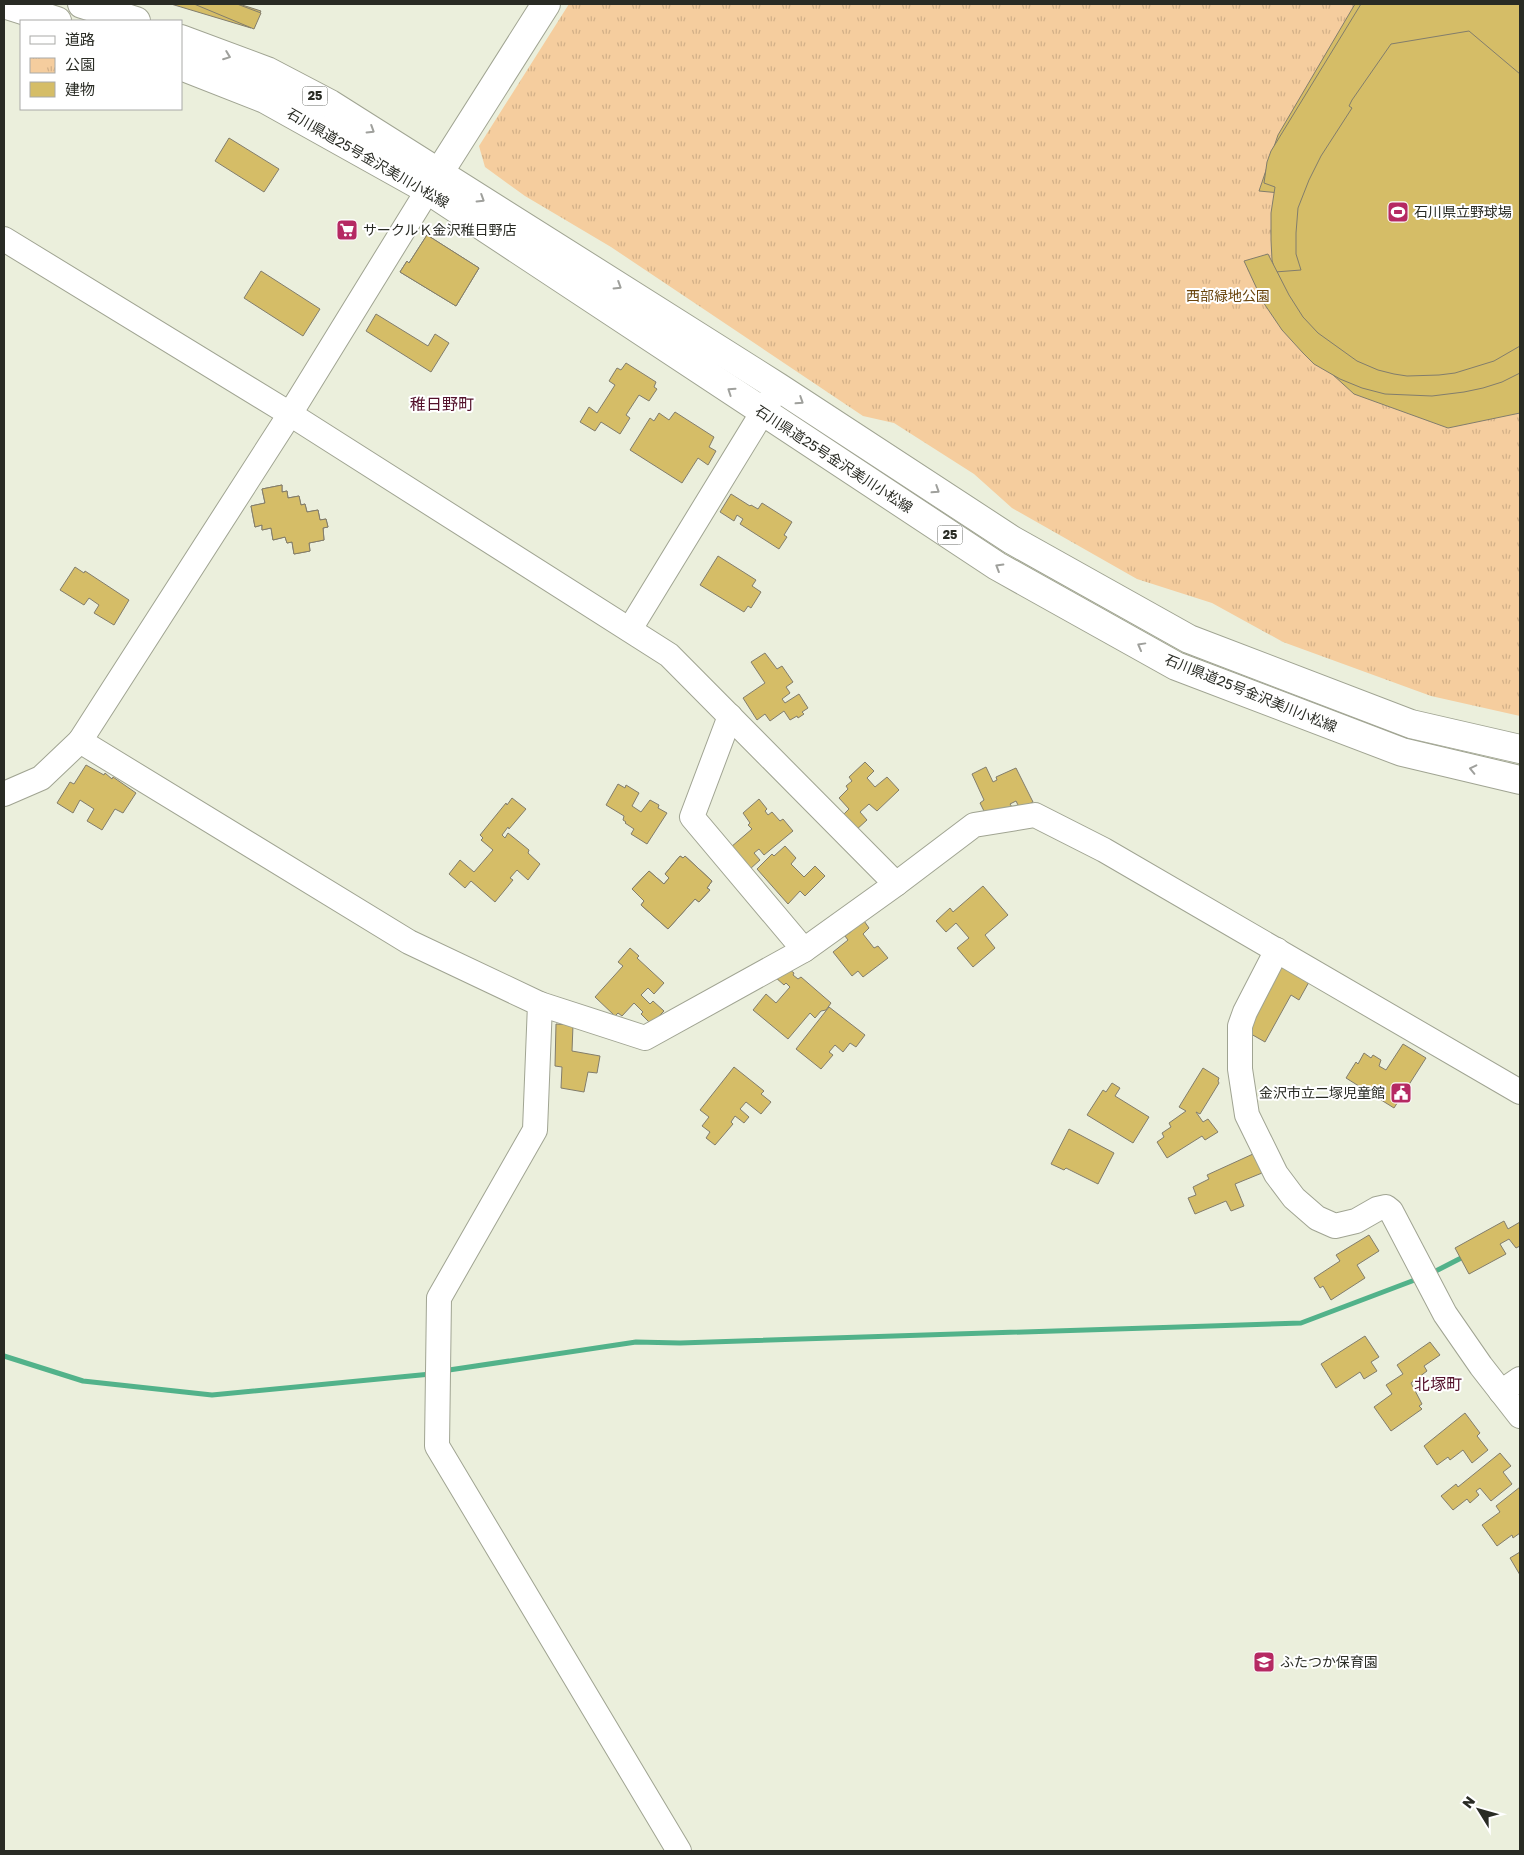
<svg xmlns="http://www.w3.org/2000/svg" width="1524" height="1855" viewBox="0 0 1524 1855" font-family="'Golos Text','Noto Sans JP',sans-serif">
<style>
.park{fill:url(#park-tufts)}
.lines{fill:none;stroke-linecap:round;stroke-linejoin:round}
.stream{stroke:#52b28a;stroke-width:5}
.building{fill:#d5bd67;stroke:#827d6c}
.minor-casing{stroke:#a0a492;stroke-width:26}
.major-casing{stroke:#a0a492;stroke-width:30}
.minor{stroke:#fff;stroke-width:24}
.major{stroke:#fff;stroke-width:28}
.oneway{stroke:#9fa09c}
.labels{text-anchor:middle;stroke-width:4;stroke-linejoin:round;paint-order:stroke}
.shield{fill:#fff;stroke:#696b66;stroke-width:1}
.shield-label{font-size:12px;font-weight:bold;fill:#292b24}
.street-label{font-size:14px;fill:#292b24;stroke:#fff}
.poi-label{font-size:14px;fill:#292b24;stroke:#fff;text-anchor:start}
.park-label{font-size:14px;fill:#69440c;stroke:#fff}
.quarter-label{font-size:16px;fill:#53102a;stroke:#fff}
</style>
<defs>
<pattern id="park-tufts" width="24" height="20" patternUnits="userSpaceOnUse" patternTransform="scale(1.25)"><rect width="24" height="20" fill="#f5cd9e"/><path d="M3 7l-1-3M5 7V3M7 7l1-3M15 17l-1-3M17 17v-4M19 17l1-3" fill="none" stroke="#d2b088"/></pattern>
</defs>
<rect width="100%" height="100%" fill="#ebefdc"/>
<polygon class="park" points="569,4 1520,4 1520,716 1431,696 1283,642 1212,603 1137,579 1012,508 974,474 894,423 863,416 611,247 525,196 485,167 479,146"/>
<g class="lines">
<g class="stream">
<polyline points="1430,1274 1465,1256"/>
<polyline points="4,1356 83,1381 212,1395 431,1374"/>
<polyline points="449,1370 636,1342 680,1343 1301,1323 1420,1278"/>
</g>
</g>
<g class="building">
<polygon points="171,4 239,4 261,11 251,28"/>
<polygon points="194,4 237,4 261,13 254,29"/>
<polygon points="1355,4 1502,4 1520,18 1520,413 1448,428 1354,394 1309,353 1277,287 1271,231 1280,193 1259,191 1278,135"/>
<polygon points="1361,4 1520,4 1520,74 1469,31 1391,44 1352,100 1349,106 1352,108 1321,156 1309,180 1298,208 1296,233 1296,254 1301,270 1275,272 1272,260 1271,240 1271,213 1275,187 1264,183 1267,162 1271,151"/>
<polygon points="229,138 279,169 264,192 215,161"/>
<polygon points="427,235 479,268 456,306 400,272 407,261 409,263"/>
<polygon points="427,235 479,268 456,306 400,272 407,261 409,263"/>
<polygon points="1268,254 1289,295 1303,317 1318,333 1357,361 1378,370 1394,374 1407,376 1439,375 1455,373 1494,361 1520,346 1520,373 1502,382 1483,388 1464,392 1432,396 1385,394 1362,388 1340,379 1314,364 1303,353 1282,330 1263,302 1244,261"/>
<polygon points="261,271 320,309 303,336 244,298"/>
<polygon points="376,314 428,346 435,334 449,343 431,372 366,331"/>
<polygon points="626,363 656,382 654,387 657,389 649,401 639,395 626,415 630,418 620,434 601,422 595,431 580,422 589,407 597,413 615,385 609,381 617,368 621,370"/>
<polygon points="675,412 714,437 709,447 716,451 708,465 698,458 682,483 630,450 650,418 654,421 659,413 669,420"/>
<polygon points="282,485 282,492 287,491 288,498 299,496 301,505 305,504 307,512 318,510 320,520 326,519 328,527 323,528 324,540 309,543 310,551 294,554 292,542 287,543 285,537 273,540 271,528 262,530 262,525 255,527 251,506 265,503 262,489"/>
<polygon points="282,485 282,492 287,491 288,498 299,496 301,505 305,504 307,512 318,510 320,520 326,519 328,527 323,528 324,540 309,543 310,551 294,554 292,542 287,543 285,537 273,540 271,528 262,530 262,525 255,527 251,506 265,503 262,489"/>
<polygon points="731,494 750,506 751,505 758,509 762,503 792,522 784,535 787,537 779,549 740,524 743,519 737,515 734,521 720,512"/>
<polygon points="718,556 756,580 752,586 761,592 751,608 748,606 744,612 700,585"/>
<polygon points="75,567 84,573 85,571 129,600 114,625 94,613 99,605 89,598 84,605 60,590"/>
<polygon points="765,653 777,669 782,666 793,682 786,687 790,693 782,699 785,703 799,694 808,708 802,712 804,714 798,718 797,716 790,720 784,711 770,721 765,714 757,720 743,698 765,683 751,662"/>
<polygon points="865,762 874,771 867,778 875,787 887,777 899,790 877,811 869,804 860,812 867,820 855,831 842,816 849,809 839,798 848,789 846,786 852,781 849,777"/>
<polygon points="86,765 104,775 105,773 112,779 113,777 136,793 123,813 115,809 102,830 87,821 94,809 80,800 73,813 57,803 70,782 74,784"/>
<polygon points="986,767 993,782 997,780 996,777 1016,768 1033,802 1020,809 1016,801 1010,804 1012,807 988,819 980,803 984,800 972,774"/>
<polygon points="618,784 625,788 626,785 639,793 632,806 641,812 650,800 659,805 658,808 667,813 647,844 631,834 634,829 625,823 626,822 623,820 624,816 606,805"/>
<polygon points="512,798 526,809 509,829 508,827 502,835 505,838 508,833 529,850 528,853 540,864 528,880 517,870 510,878 513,880 495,902 471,881 465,888 449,874 460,860 474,872 493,850 481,840 483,838 480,835 506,803 507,805"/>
<polygon points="759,799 767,809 765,811 768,815 772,812 780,821 783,819 793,831 764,855 759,849 754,853 760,860 750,869 731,847 752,829 748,825 750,823 743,813"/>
<polygon points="785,846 796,858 791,864 804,877 815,866 825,876 805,896 800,891 788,904 757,869 772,854 774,856"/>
<polygon points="680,856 683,858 685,856 712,881 707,888 710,890 699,902 695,899 668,929 641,905 644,901 632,889 649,871 664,884 669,878 665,874"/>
<polygon points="680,856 683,858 685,856 712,881 707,888 710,890 699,902 695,899 668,929 641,905 644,901 632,889 649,871 664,884 669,878 665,874"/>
<polygon points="983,886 1008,915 985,935 995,948 973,967 957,948 969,938 956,923 946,932 936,921 950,908 953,912"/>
<polygon points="862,918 869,928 863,934 874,948 878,946 888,958 863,977 858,971 852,976 833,952 848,940 845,936 852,931 850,927"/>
<polygon points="630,948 639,956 637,958 664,983 654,994 648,988 641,995 650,1004 653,1001 664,1011 651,1024 641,1014 643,1012 634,1003 622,1016 618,1013 615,1016 595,997 623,966 618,962"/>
<polygon points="1266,958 1309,982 1299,1000 1291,995 1265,1042 1230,1022"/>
<polygon points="785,966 794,973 793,975 798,979 801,977 831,1003 826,1010 821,1011 815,1018 810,1013 788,1039 753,1010 766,994 776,1003 790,987 786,983 784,985 775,977"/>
<polygon points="829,1007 865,1035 856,1047 850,1043 843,1052 835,1045 829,1052 833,1055 821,1069 796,1049"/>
<polygon points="556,1024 573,1025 572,1051 600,1056 597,1073 588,1072 584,1092 561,1088 562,1067 555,1066"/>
<polygon points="1403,1044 1426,1058 1394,1108 1346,1078 1356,1062 1358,1064 1364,1053 1371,1058 1373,1055 1381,1060 1379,1066 1386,1070"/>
<polygon points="734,1067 764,1091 761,1094 771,1102 761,1114 746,1102 740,1109 749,1117 744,1123 735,1116 731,1122 733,1124 715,1145 706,1138 710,1132 702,1126 709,1117 700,1110"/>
<polygon points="1203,1068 1219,1078 1218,1081 1219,1083 1200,1114 1196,1112 1203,1122 1208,1119 1218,1132 1205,1140 1202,1136 1167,1158 1157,1142 1164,1137 1162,1133 1171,1127 1169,1123 1186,1111 1179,1107"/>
<polygon points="1112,1083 1120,1088 1115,1096 1149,1117 1133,1143 1087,1115 1103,1090 1106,1092"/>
<polygon points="1069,1129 1114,1153 1098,1184 1066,1168 1064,1170 1051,1164"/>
<polygon points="1253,1154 1262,1173 1235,1184 1244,1206 1231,1211 1226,1201 1195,1214 1188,1198 1196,1195 1193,1187 1209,1179 1207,1175"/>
<polygon points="1504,1221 1508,1229 1520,1222 1520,1246 1516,1248 1509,1239 1500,1244 1506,1254 1469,1274 1455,1248"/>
<polygon points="1369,1235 1379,1251 1357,1265 1365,1278 1331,1300 1323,1286 1320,1288 1314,1278 1340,1261 1336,1255"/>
<polygon points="1365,1336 1379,1357 1371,1362 1377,1371 1364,1379 1360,1372 1336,1388 1321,1364"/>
<polygon points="1430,1342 1440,1355 1424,1366 1427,1371 1411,1383 1422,1404 1419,1406 1422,1409 1391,1431 1374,1407 1392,1394 1386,1385 1403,1374 1397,1365"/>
<polygon points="1465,1413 1480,1433 1477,1436 1488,1450 1472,1463 1463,1450 1450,1460 1448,1457 1437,1465 1424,1446"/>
<polygon points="1500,1453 1511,1466 1503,1472 1512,1484 1491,1501 1480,1488 1476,1491 1479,1495 1470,1503 1467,1499 1453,1510 1441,1496 1456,1484 1458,1487"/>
<polygon points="1520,1487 1520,1533 1513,1538 1512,1535 1497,1546 1482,1525 1500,1512 1496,1506"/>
<polygon points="1520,1552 1520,1575 1510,1558"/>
</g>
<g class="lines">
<g class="minor-casing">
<g id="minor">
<polyline points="428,190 290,414 80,741 409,942 540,1004 535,1130 439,1298 437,1446 679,1851"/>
<polyline points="4,239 290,414 669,655 896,884 974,825 1035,815 1104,850 1520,1092"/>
<polyline points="630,629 778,387"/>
<polyline points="4,794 41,778 80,741"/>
<polyline points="804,950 896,884"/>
<polyline points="1277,950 1245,1012 1240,1026 1240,1069 1247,1115 1276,1174 1294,1198 1317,1218 1335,1226 1356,1221 1377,1209 1386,1207 1391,1211 1445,1314 1481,1366 1520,1416"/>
<polyline points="540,1004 645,1038 804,950 692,817 730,716"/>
<polyline points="1501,1392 1520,1379"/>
</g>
</g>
<g class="major-casing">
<g id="major">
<polyline points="4,4 57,21"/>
<polyline points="82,4 136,21"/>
<polyline points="181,39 267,71 330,104 778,387 1012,540 1189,639 1411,724 1520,749"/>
<polyline points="181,66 265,99 428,190 997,566 1176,666 1402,752 1520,780"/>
<polyline points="430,187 546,4"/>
</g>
</g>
<use href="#minor" class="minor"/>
<use href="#major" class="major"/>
</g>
<defs><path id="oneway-chevron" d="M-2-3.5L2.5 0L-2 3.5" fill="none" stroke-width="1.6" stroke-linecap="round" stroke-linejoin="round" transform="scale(1.25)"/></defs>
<g class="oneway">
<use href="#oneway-chevron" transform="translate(227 56) rotate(21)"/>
<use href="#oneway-chevron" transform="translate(371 130) rotate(32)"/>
<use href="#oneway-chevron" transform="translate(481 199) rotate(32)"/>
<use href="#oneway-chevron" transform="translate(618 286) rotate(32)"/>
<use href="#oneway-chevron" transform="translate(731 391) rotate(-146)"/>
<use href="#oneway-chevron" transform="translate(800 401) rotate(33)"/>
<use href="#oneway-chevron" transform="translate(936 490) rotate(33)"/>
<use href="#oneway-chevron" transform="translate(999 567) rotate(-149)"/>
<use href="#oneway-chevron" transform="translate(1141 646) rotate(-151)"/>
<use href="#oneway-chevron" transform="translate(1473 769) rotate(-167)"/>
</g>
<defs>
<g id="stadium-square" transform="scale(1.125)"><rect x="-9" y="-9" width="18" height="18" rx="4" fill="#b52962" stroke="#fff"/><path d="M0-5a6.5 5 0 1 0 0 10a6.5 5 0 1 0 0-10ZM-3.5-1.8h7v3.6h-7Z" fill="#fff"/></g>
<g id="supermarket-square" transform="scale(1.125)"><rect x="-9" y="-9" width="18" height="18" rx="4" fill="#b52962" stroke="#fff"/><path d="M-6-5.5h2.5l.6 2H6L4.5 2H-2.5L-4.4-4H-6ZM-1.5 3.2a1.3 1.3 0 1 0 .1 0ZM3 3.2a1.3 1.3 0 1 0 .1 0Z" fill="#fff"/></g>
<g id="civic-square" transform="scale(1.125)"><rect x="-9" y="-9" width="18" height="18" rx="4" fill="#b52962" stroke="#fff"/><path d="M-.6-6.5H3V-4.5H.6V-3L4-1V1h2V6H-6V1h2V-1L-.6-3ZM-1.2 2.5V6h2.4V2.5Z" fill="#fff"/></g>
<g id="school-square" transform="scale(1.125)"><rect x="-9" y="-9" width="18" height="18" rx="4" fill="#b52962" stroke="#fff"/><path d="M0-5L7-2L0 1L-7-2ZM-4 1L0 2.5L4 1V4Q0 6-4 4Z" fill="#fff"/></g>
</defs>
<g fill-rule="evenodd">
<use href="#stadium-square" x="1398" y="212"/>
<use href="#supermarket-square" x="347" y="230"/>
<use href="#civic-square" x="1401" y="1093"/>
<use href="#school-square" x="1264" y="1662"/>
</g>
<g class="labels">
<g class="shield">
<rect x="302.5" y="86.5" width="25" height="19" rx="4"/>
<rect x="937.5" y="525.5" width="25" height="19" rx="4"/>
</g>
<g class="shield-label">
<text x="315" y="100">25</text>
<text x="950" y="539">25</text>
</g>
<g class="street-label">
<text transform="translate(368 158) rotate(30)" y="5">石川県道25号金沢美川小松線</text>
<text transform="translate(834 459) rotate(33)" y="5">石川県道25号金沢美川小松線</text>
<text transform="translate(1251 693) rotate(22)" y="5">石川県道25号金沢美川小松線</text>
</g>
<g class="poi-label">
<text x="1414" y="217">石川県立野球場</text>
<text x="363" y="235">サークルＫ金沢稚日野店</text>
<text x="1385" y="1098" text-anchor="end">金沢市立二塚児童館</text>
<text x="1280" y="1667">ふたつか保育園</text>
</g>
<g class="park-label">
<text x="1228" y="301">西部緑地公園</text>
</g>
<g class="quarter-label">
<text x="442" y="410">稚日野町</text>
<text x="1438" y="1390">北塚町</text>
</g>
</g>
<rect width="1524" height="1855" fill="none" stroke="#292b24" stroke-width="10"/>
<rect x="20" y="20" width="162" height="90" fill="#ffffff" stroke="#a9aaa7"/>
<rect x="30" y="36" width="25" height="8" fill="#ffffff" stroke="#a9aaa7"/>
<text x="65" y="45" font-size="15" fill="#292b24">道路</text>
<rect x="30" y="58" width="25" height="15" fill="url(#park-tufts)" stroke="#a9aaa7"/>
<text x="65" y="70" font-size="15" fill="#292b24">公園</text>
<rect x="30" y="82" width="25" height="15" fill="#d5bd67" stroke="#a9aaa7"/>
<text x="65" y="95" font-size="15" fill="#292b24">建物</text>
<g transform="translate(1479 1810) rotate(307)" stroke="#ffffff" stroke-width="4" paint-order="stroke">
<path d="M0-4L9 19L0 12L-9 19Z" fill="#292b24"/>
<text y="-8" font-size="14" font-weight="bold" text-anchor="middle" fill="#292b24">N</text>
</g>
</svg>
